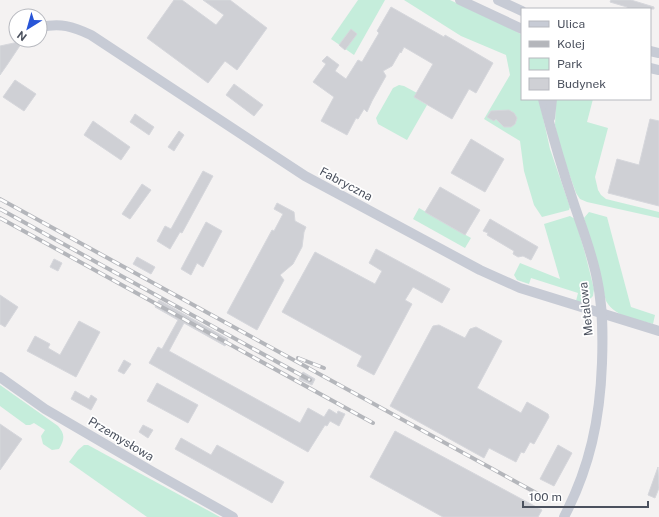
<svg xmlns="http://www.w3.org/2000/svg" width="659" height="517" viewBox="0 0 659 517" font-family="'Public Sans',sans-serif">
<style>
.green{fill:#c5eddb}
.building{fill:#cfd0d5;stroke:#d6d7dc}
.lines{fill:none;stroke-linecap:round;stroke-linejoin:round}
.minor{stroke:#c7cbd5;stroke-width:10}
.rail-casing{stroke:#b4b6bb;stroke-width:4}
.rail{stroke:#fff;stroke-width:2.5;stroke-dasharray:8;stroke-linecap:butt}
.labels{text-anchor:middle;stroke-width:3.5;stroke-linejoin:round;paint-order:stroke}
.street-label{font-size:12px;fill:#4b515e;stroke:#fff}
</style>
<rect width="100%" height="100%" fill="#f4f2f2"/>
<g class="green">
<polygon points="358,0 385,0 354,55 331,39"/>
<polygon points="404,0 450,0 514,30 522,35 522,99 539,99 550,149 570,207 569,210 542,217 534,205 524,171 520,141 484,119 510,75 506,55 461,36"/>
<polygon points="399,85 404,86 417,93 414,97 427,105 407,140 378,124 376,118 393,88"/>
<polygon points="556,99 593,99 587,122 608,128 595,177 598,190 601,195 606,199 659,212 659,218 587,202 580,199 576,193 561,151 555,125"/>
<polygon points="419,208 471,238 465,248 413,219"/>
<path d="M589,212L607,217L631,307L655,315L653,324C636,319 616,318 606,301L584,218Z"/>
<polygon points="570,216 575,219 585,253 594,289 593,296 586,303 576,301 578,293 531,278 529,284 517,280 514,275 520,263 560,279 544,224"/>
<path d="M0,385L58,426C65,434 65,439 59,449L52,450L43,444L41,436L45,430L34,423L30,425H26L0,406Z"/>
<polygon points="84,445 88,445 220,517 147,517 69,462 78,450"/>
</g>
<g class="building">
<polygon points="174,0 182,0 216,25 224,15 203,0 230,0 267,28 237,70 225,61 208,83 147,38"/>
<polygon points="611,0 631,0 654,7 654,9 636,9 630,8 628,9 627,7 610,2"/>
<polygon points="391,7 444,37 445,35 493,63 476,93 469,89 452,119 414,97 433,64 404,47 401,53 400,52 392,66 383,71 386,76 372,101 367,112 364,109 358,119 356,118 347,135 321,121 334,97 313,82 326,64 322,61 327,56 339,65 335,71 346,79 358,60 362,62 379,33 377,31"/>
<polygon points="351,29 357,34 345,50 339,45"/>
<polygon points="23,41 7,65 0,75 0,46"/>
<polygon points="15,80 36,94 24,111 3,97"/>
<polygon points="234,84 263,105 254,116 226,95"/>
<polygon points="509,110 514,113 517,118 515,124 511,127 504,127 496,119 494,121 487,117 491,111"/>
<polygon points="135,114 154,127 149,135 130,122"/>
<polygon points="650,119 659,121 659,206 608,193 617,159 639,165"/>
<polygon points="93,121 130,147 121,160 84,135"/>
<polygon points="179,131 184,135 174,151 168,147"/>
<polygon points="471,139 504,159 485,192 451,173"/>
<polygon points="203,171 213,176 182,233 180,232 170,249 157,241 165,226 171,229"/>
<polygon points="142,184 151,190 130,219 122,214"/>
<polygon points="440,187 480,210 465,235 425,212"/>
<polygon points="277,203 294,212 295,221 306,227 304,232 302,247 293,264 280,275 284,280 257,330 227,313 272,230 274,231 283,214 274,209"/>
<polygon points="490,219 538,247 531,260 523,256 518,257 513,254 514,251 487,235 488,233 483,231"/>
<polygon points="206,222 222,231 203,267 197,263 191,275 181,269"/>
<polygon points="376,249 450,289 442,303 413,287 405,300 412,304 374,375 357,366 362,356 282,312 315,252 375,284 382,271 369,263"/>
<polygon points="137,257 155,267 151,274 133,264"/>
<polygon points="54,259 62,263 58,271 50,267"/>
<polygon points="0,295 18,307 5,327 0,324"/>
<polygon points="159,300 228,339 225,346 184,323 169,351 300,423 308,408 324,417 329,409 337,414 338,411 345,414 339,426 330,421 327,426 325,425 308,452 149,363 158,347 162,349 178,320 155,307"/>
<polygon points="79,321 100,332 76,377 27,351 35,336 50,344 48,348 60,355"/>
<polygon points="439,325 465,338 470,329 476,327 502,341 477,388 521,413 527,402 548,414 549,417 534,444 530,442 524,453 521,452 516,462 489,448 484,458 390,406 433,326"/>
<polygon points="124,360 131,364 124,374 118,371"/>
<polygon points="303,372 315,379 312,385 299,379"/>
<polygon points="157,383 198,405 188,423 147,401"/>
<polygon points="75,391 89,399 91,395 97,399 91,410 71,399"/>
<polygon points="0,424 22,439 0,470"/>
<polygon points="143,425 153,430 148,438 139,432"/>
<polygon points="395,431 542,510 538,517 443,517 370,477"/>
<polygon points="181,438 211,455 217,445 284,482 272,503 175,449"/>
<polygon points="558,445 572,453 554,486 540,479"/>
<polygon points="658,467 659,488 655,498 648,495"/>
</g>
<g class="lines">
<g class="minor">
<polyline points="460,0 522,29"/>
<polyline points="498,0 522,11"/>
<path d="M40,27C61,23 72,26 91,35L305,176L480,270L520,288L659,331"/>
<polyline points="650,51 659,53"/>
<polyline points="650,68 659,70"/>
<path d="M543,99C552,134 562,169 574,204C582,228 592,253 597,279C603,307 603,334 602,363C600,419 590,467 564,517"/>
<polyline points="550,118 552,99"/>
<polyline points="0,377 45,409 153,472 233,517"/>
</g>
<g class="rail-casing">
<g id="rail">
<polyline points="0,199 540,495"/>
<polyline points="0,209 310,380"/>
<polyline points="0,218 373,423"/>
<polyline points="298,358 324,368"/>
</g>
</g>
<use href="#rail" class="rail"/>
</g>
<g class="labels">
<g class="street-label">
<text transform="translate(346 184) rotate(28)" y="4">Fabryczna</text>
<text transform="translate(586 309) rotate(-96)" y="4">Metalowa</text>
<text transform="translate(121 439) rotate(31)" y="4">Przemysłowa</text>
</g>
</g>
<rect x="521" y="8" width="130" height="92" fill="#ffffff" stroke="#b7b9bf"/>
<rect x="529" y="21" width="20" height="6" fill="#c7cbd5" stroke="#b7b9bf"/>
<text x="557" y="28" font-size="12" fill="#4b515e">Ulica</text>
<rect x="529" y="41" width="20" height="6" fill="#b4b6bb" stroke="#b7b9bf"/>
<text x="557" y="48" font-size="12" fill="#4b515e">Kolej</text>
<rect x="529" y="58" width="20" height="12" fill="#c5eddb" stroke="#b7b9bf"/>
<text x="557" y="68" font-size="12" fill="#4b515e">Park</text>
<rect x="529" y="78" width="20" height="12" fill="#cfd0d5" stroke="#b7b9bf"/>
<text x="557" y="88" font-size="12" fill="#4b515e">Budynek</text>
<g transform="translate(28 28) rotate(217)"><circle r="19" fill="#ffffff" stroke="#b7b9bf"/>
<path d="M0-3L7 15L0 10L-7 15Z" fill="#2855d7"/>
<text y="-6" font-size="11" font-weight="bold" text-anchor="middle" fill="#4b515e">N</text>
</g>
<path d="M523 501v6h125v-6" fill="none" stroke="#4b515e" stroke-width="2"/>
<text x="529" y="501" font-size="12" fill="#4b515e" stroke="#ffffff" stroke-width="3" paint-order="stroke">100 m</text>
</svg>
